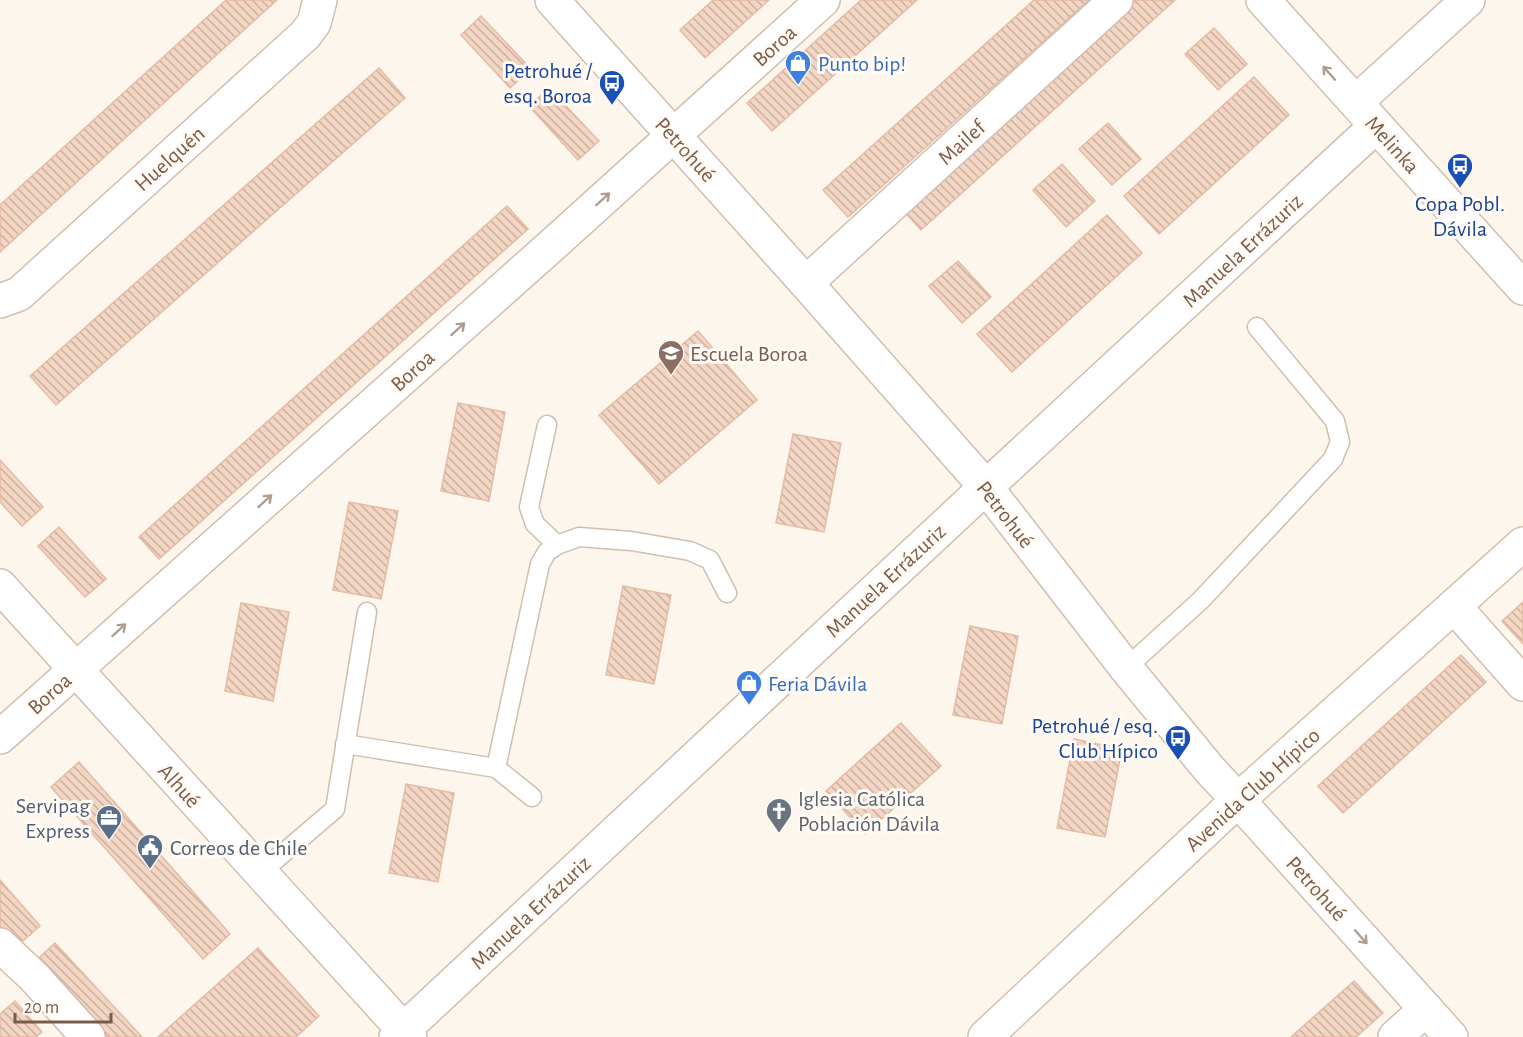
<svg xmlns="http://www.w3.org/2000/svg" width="1523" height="1037" viewBox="0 0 1523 1037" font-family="'Alegreya Sans',sans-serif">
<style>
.building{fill:url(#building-back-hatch);stroke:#e6bba3;stroke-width:1.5}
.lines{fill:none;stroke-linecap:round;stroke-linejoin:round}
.lane-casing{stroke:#d1beb0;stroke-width:21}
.street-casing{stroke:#d1beb0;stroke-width:36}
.secondary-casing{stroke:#d6c0b0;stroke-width:36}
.lane{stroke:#fff;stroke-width:18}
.street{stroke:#fff;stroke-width:33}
.secondary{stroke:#fff;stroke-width:33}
.oneway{stroke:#af9d94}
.labels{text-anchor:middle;stroke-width:6;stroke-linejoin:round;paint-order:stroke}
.street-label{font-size:22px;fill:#7a5c4d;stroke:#fffaf3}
.shop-label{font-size:22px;fill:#366cbe;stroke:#fffaf3;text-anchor:start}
.transit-label{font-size:22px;fill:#164399;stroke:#fffaf3;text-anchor:end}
.education-label{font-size:22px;fill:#785e54;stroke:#fffaf3;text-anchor:start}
.worship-label{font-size:22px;fill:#5b616d;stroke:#fffaf3;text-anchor:start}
.service-label{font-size:22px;fill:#4e5e75;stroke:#fffaf3;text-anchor:end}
</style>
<defs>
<pattern id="building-back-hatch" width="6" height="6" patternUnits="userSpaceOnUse" patternTransform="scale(1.5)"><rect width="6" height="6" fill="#f3d5c3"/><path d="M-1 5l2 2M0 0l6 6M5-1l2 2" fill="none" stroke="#cab0a1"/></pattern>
</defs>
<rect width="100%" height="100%" fill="#fdf6ec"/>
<g class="building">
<polygon points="226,0 277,0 0,252 0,205"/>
<polygon points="713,0 769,0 705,58 680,30"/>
<polygon points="861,0 917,0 772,131 747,103"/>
<polygon points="1034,0 1089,0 848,217 823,190"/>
<polygon points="1127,0 1175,0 921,230 899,206"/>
<polygon points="481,16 531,69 510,88 461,35"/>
<polygon points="1214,28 1247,64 1218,90 1185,54"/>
<polygon points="379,68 405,98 56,405 30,376"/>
<polygon points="1254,77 1289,115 1159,234 1124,196"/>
<polygon points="549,88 599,141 578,160 529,106"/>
<polygon points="1108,123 1141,159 1112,185 1079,149"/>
<polygon points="1062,164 1095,201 1066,227 1033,190"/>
<polygon points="507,206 528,229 159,559 139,537"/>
<polygon points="1107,215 1142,253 1012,372 977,334"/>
<polygon points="958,261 991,297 962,323 929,286"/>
<polygon points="698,331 757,400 659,484 599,415"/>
<polygon points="458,403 505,412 489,501 441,491"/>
<polygon points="793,434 841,443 824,532 776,523"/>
<polygon points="0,460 43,507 22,526 0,502"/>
<polygon points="349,502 398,511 381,599 333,590"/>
<polygon points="59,527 106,579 85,597 38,546"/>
<polygon points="623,586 671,595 654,684 606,675"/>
<polygon points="1523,602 1523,644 1502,621"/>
<polygon points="241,603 289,612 273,701 225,691"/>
<polygon points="970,626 1018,636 1002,724 953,715"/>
<polygon points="1461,655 1486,682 1343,813 1318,786"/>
<polygon points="901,723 941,766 865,834 826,791"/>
<polygon points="1074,739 1122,749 1105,837 1057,828"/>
<polygon points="79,762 230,934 203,959 51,787"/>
<polygon points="406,784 454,793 438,882 389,873"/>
<polygon points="0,880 40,926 16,947 0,929"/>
<polygon points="55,943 142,1037 96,1037 30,966"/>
<polygon points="258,948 319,1016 296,1037 158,1037"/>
<polygon points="1354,981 1383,1013 1356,1037 1291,1037"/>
<polygon points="15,1001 42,1032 36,1037 0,1037 0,1014"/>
</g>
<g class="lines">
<g class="lane-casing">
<g id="lane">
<polyline points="547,425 529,507 535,524 557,545"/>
<polyline points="1126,668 1201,600 1333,459 1340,442 1335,421 1257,327"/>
<polyline points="345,744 496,768"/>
<polyline points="532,797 496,768 540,564 547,552 557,545 579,537 631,541 690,551 710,560 727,593"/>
<polyline points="260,873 335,809 367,612"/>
</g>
</g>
<g class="street-casing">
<g id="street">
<polyline points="552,0 806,283 986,487 1126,668 1210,770 1238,800 1451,1037"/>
<polyline points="1263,0 1523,288"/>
<polyline points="1356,102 1468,0"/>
<polyline points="806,283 1116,0"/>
<polyline points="0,301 19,294 305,35 314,23 320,0"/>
<polyline points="0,586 410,1037"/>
<polyline points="1454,606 1523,684"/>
<polyline points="0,737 550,247 823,0"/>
<polyline points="0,945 34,977 88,1037"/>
<polyline points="396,1037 986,487 1376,126"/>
<polyline points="1395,1037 1426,1009"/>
</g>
</g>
<g class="secondary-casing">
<polyline id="secondary" points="985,1037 1238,800 1523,544"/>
</g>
<use href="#lane" class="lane"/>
<use href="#street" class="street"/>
<use href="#secondary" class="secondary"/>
</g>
<defs><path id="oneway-shaft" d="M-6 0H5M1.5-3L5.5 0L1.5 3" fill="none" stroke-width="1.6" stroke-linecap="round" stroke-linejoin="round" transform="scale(1.5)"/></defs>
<g class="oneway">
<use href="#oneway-shaft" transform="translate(1329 73) rotate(-132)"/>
<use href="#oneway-shaft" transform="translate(603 199) rotate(-42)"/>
<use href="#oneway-shaft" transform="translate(458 329) rotate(-42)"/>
<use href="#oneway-shaft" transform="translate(265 501) rotate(-42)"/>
<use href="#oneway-shaft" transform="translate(119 630) rotate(-42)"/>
<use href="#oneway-shaft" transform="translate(1361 937) rotate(48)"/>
</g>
<defs>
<g id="shop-pin" transform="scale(1.35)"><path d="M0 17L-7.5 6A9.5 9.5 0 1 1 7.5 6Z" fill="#3f7fe0" stroke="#fffaf3"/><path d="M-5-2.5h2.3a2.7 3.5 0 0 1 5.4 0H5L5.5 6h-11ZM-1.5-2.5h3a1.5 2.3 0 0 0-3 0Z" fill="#fff"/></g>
<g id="bus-pin" transform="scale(1.35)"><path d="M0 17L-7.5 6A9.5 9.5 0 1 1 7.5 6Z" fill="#1a4fb4" stroke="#fffaf3"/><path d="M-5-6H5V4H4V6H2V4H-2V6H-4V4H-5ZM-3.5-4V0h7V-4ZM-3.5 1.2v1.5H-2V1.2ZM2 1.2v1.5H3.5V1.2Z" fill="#fff"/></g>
<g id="school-pin" transform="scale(1.35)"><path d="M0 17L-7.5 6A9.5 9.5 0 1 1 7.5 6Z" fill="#8d6e63" stroke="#fffaf3"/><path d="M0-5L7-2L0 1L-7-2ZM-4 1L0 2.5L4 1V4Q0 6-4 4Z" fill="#fff"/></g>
<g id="church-pin" transform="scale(1.35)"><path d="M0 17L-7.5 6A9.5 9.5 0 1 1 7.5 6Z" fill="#6b7280" stroke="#fffaf3"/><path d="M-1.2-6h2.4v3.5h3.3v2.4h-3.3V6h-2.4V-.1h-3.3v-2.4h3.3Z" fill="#fff"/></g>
<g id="office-pin" transform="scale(1.35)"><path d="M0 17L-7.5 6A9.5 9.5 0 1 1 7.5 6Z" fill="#5c6f8a" stroke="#fffaf3"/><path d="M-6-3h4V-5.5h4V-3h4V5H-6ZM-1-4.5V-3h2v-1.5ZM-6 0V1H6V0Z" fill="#fff"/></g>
<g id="civic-pin" transform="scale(1.35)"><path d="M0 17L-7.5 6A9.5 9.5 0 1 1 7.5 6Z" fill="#5c6f8a" stroke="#fffaf3"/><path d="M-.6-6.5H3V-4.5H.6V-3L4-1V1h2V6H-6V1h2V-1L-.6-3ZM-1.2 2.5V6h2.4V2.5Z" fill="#fff"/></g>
</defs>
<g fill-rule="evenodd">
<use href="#shop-pin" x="798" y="63"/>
<use href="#bus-pin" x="612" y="83"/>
<use href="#bus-pin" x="1460" y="166"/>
<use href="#school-pin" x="671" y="353"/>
<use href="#shop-pin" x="749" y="683"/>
<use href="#bus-pin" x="1178" y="738"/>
<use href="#church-pin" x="779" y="811"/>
<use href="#office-pin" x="109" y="818"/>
<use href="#civic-pin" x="150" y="847"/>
</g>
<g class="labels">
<g class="street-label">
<text transform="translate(774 45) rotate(-42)" y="8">Boroa</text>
<text transform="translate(961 142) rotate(-42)" y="8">Mailef</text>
<text transform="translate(1393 144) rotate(48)" y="8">Melinka</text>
<text transform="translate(686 149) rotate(48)" y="8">Petrohué</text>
<text transform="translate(169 158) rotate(-42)" y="8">Huelquén</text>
<text transform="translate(1242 250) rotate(-43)" y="8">Manuela Errázuriz</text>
<text transform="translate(412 370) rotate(-42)" y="8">Boroa</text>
<text transform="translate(1006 514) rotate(52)" y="8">Petrohué</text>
<text transform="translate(885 580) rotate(-43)" y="8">Manuela Errázuriz</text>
<text transform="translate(49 693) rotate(-42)" y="8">Boroa</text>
<text transform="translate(180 785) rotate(48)" y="8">Alhué</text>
<text transform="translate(1252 789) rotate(-42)" y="8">Avenida Club Hípico</text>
<text transform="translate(1317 888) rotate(48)" y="8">Petrohué</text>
<text transform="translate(530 912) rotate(-43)" y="8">Manuela Errázuriz</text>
</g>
<g class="shop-label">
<text x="818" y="71">Punto bip!</text>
<text x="768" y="691">Feria Dávila</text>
</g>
<g class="transit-label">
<text x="592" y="78">Petrohué /<tspan x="592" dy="25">esq. Boroa</tspan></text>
<text x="1460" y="211" text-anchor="middle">Copa Pobl.<tspan x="1460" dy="25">Dávila</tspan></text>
<text x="1158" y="733">Petrohué / esq.<tspan x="1158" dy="25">Club Hípico</tspan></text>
</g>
<g class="education-label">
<text x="690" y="361">Escuela Boroa</text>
</g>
<g class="worship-label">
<text x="798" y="806">Iglesia Católica<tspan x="798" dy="25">Población Dávila</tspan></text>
</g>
<g class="service-label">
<text x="90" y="813">Servipag<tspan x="90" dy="25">Express</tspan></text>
<text x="170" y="855" text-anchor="start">Correos de Chile</text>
</g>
</g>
<path d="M15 1013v9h96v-9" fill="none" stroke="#7a5c4d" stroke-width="3"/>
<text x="24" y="1013" font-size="18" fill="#7a5c4d" stroke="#fffaf3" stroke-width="4.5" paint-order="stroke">20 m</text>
</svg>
